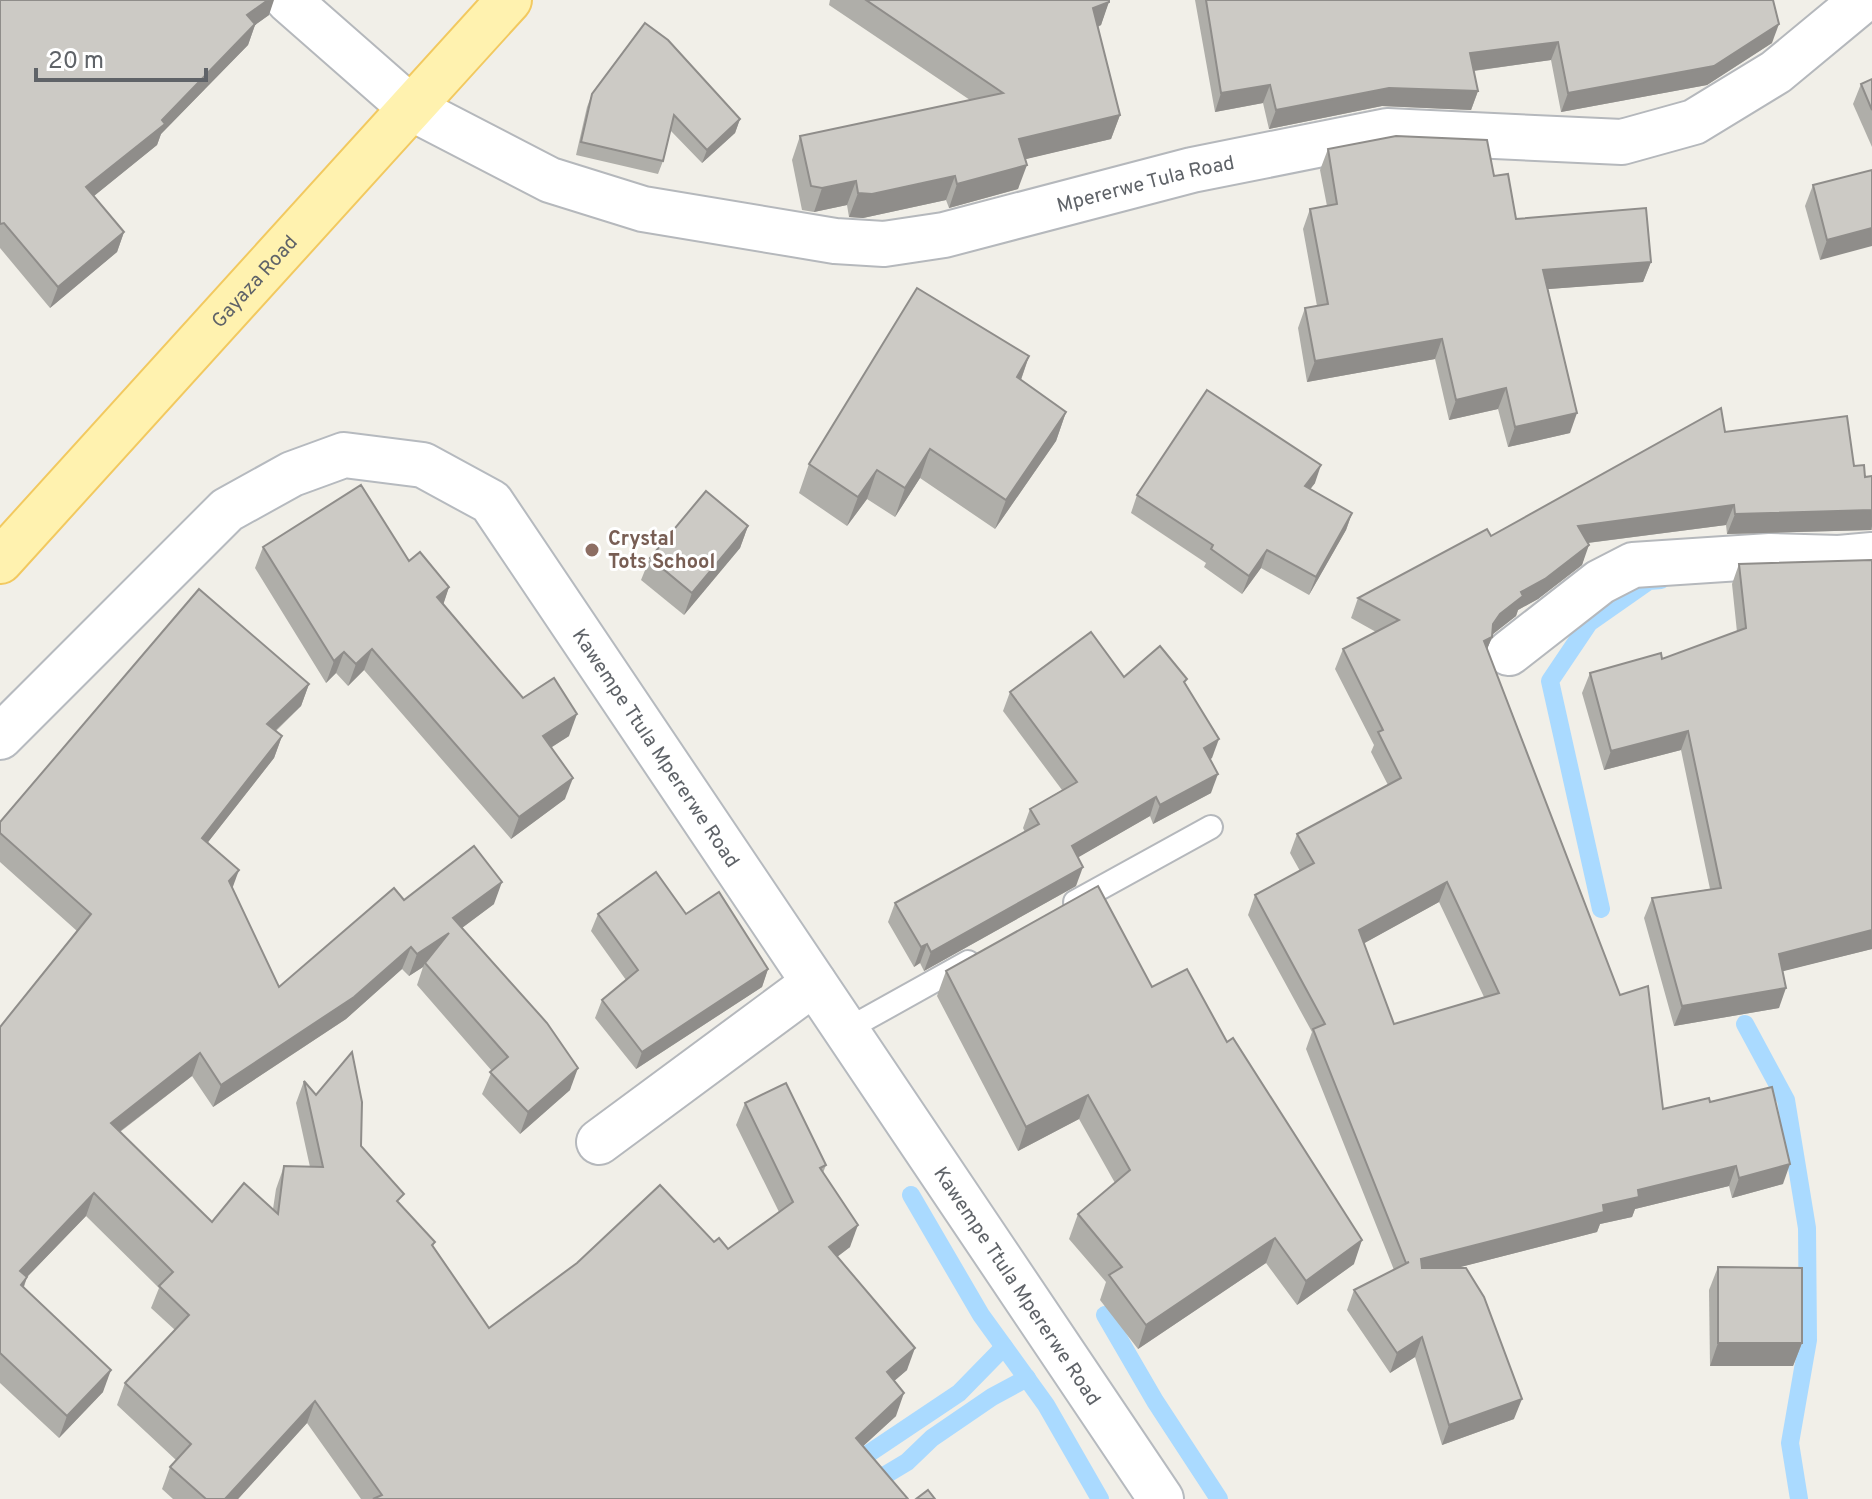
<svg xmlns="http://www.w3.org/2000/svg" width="1872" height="1499" viewBox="0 0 1872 1499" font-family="Overpass,sans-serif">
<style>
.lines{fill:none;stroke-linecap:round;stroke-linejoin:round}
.stream{stroke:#aadaff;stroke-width:18}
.lane-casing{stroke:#b5b8bc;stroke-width:26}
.street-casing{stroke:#b5b8bc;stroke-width:48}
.secondary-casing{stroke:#b6babf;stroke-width:48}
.primary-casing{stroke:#f2c960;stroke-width:48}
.lane{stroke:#fff;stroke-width:22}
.street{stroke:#fff;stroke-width:44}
.secondary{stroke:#fff;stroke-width:44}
.primary{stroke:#fff2af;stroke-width:44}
.wall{fill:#afaea9;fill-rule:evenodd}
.shaded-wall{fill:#8f8d8a}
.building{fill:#cccac5;stroke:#8f8d8a;stroke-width:2;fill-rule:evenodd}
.education-dot{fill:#8d6e63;stroke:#fff;stroke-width:3}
.labels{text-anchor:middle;stroke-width:6;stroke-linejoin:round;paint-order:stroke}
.street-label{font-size:20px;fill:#5f6368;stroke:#fff}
.education-label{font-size:20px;font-weight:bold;fill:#785e54;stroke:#fff;text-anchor:start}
</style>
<rect width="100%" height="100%" fill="#f1efe8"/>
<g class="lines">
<g class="stream">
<polyline points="1601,909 1550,681 1589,623 1649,581 1661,580"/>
<polyline points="1745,1024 1786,1100 1807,1228 1808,1340 1790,1443 1799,1499"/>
<polyline points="911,1195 981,1315 1046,1405 1100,1499"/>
<polyline points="1105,1315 1155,1401 1219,1499"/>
<polyline points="850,1466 959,1393 1004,1347"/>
<polyline points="867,1486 907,1462 932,1438 992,1397 1027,1378"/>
</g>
<g class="lane-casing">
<g id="lane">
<polyline points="1075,902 1211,827"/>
<polyline points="846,1030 968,962"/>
</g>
</g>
<g class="street-casing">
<g id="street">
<path id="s1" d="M288,0L411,108L550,180L643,209L835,241L884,244L944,235L1192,170L1387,131L1622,142L1694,122L1776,72L1863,0"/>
<polyline points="1509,653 1600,582 1633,565 1770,556 1839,558 1872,555"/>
<polyline points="599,1142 814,983"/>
</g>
</g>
<g class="secondary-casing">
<g id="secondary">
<path id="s2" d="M0,737L227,510L292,474L344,455L423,465L491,502L1161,1499"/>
</g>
</g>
<g class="primary-casing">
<g id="primary">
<path id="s3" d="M0,561L509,0"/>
</g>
</g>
<use href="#lane" class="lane"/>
<use href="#street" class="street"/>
<use href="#secondary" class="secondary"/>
<use href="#primary" class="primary"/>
</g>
<g class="wall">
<polygon points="0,0 269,15 255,25 248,45 161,134 157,145 94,196 124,232 117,252 50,308 0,248"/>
<polygon points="830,0 1109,0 1101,25 1098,27 1120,115 1111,139 1025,159 1018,189 949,208 946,200 863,218 849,217 847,205 814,212 802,210 792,160 800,136 970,100 829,5"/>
<polygon points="1195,0 1773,0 1772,43 1707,85 1561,112 1551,60 1474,71 1478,91 1471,110 1382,106 1269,129 1263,103 1215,112"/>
<polygon points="1872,79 1872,147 1853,104 1861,84"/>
<polygon points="592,94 740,119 735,133 702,163 670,130 663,161 658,174 576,155 587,107"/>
<polygon points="1328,149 1494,176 1516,219 1651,262 1643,282 1548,289 1570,433 1508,447 1498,409 1449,420 1435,359 1307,382 1298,328 1305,308 1317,306 1303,229 1310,209 1327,206 1320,170"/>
<polygon points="1872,170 1820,260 1805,206 1813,185"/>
<polygon points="1029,356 1021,380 1066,412 1056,441 995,529 920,478 895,517 867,499 847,526 799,493 809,464"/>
<path d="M1725,432L1854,466L1865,477L1872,476V530L1727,534L1726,525L1588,543L1582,565L1538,599L1518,610L1516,616L1493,634L1487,649L1663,1109L1710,1102L1783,1184L1732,1198L1729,1186L1635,1209L1632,1217L1600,1224L1597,1232L1456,1268L1514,1419L1442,1445L1415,1357L1390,1373L1347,1310L1354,1290L1394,1270L1306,1049L1312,1032L1248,915L1255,895L1300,871L1290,853L1297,834L1388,785L1371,752L1374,745L1335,669L1343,649L1376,632L1351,618L1358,598L1491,536ZM1439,902L1484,997L1394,1024L1364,943Z"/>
<polygon points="1315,483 1310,489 1352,513 1346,530 1309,595 1261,568 1242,594 1204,567 1206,563 1131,513 1137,495"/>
<polygon points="748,526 740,548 684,615 641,580 650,558"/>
<polygon points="263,547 409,561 449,587 443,605 523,698 569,736 552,747 565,799 511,839 364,670 348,686 336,673 326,683 255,568"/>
<polygon points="1872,560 1872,949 1782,971 1779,1008 1674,1026 1644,918 1652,898 1710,889 1681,750 1604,770 1582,693 1590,673 1662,659 1737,632 1732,584 1739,564"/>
<polygon points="1124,677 1186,684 1212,758 1210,759 1211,793 1153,824 1150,816 1078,857 1076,886 924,971 920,963 914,967 888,922 895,903 1025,832 1023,828 1030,809 1062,790 1003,711 1010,692"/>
<polygon points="309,684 301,706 276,731 282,736 274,758 208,842 232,888 279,987 404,900 494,904 462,928 570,1090 520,1134 482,1094 492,1071 417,985 423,967 409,976 402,969 346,1019 213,1107 192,1076 120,1132 212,1222 273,1209 276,1189 284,1166 310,1167 296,1103 304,1081 361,1146 400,1205 435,1242 433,1246 489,1328 714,1242 728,1249 779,1212 736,1125 745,1103 826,1165 823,1173 850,1247 837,1257 907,1370 894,1381 896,1416 863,1446 908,1499 361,1499 307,1423 238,1499 173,1499 162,1489 170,1467 176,1460 117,1405 125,1383 175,1330 151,1308 159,1288 86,1216 27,1277 24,1287 103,1392 59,1438 0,1383 0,1027 77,931 0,862 0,822"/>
<polygon points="598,914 686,914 768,969 762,987 636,1069 595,1018 602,1000 626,980 591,931"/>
<polygon points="946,971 1152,987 1227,1042 1354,1264 1297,1305 1266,1263 1138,1349 1100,1300 1106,1282 1069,1239 1078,1214 1115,1183 1079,1119 1018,1151 937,996"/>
<polygon points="1718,1267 1802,1343 1793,1366 1710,1366 1709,1290"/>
</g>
<g class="shaded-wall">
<polygon points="268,0 274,0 269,15 255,25 248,45 161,134 157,145 79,208 86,187 162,120 247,15"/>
<polygon points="1109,2 1101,25 1085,32 1093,8"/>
<polygon points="1779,24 1772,43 1707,85 1561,112 1568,93"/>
<polygon points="1558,42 1551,60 1464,72 1470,53"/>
<polygon points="1270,85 1263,103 1215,112 1221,93"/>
<polygon points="1389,88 1478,91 1471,110 1382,106 1269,129 1276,110"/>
<polygon points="1120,115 1111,139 1010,163 1019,139"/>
<polygon points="740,119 735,133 702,163 707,150"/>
<polygon points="1027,165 1018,189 949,208 957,184"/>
<polygon points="955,176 946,200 863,218 849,217 858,193"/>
<polygon points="856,181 847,205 814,212 822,188"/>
<polygon points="1872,228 1872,246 1820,260 1827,240"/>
<polygon points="124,232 117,252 50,308 58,287"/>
<polygon points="1651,262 1643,282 1536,290 1543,270"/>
<polygon points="1442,339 1435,359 1307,382 1315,361"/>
<polygon points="1029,356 1019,385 1017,377"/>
<polygon points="1506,388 1498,409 1449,420 1456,400"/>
<polygon points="1066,412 1056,441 995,529 1006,500"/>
<polygon points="1577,413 1570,433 1508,447 1515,427"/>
<polygon points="930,449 920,478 895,517 905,488"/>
<polygon points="1321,465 1315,483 1299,504 1305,486"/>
<polygon points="877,470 867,499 847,526 858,497"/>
<polygon points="1734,505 1726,525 1571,545 1578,526"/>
<polygon points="1872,510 1872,526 1871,530 1727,534 1735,514"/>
<polygon points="1352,513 1346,530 1309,595 1316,577"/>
<polygon points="748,526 740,548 684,615 692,593"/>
<polygon points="1589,545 1582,565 1538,599 1518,610 1516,616 1493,634 1491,637 1492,637 1484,657 1484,641 1500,614 1521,592"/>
<polygon points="1267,550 1261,568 1242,594 1249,576"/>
<polygon points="449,587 442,608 437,597"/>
<polygon points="372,649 364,670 348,686 356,664"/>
<polygon points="344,652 336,673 326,683 334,661"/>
<polygon points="309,684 301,706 259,746 267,724"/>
<polygon points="577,714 569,736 536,757 543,736"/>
<polygon points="1688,731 1681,750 1604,770 1611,751"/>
<polygon points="282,736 274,758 194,860 202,838"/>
<polygon points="1219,739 1212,758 1197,767 1204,748"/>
<polygon points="1218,774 1211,793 1153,824 1160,805"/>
<polygon points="573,778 565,799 511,839 519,817"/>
<polygon points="1156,797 1150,816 1065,865 1072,846"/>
<polygon points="1083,867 1076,886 924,971 931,952"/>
<polygon points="239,870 231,892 229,881"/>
<polygon points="502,882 494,904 447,939 425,963 423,967 409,976 417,954 453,918"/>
<polygon points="1447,882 1439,902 1352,950 1359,930"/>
<polygon points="1872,930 1872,949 1772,974 1779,954"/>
<polygon points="927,944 920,963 914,967 921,947"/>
<polygon points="411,947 402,969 346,1019 213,1107 221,1085"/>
<polygon points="768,969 762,987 636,1069 642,1052"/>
<polygon points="1786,988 1779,1008 1674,1026 1682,1006"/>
<polygon points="200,1053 192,1076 102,1145 111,1123"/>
<polygon points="578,1068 570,1090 520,1134 528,1112"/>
<polygon points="1088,1095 1079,1119 1018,1151 1026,1127"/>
<polygon points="1790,1164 1783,1184 1732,1198 1739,1178"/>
<polygon points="1736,1166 1729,1186 1635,1209 1632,1217 1600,1224 1597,1232 1414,1279 1421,1259 1603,1205 1638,1190"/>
<polygon points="94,1193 86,1216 27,1277 19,1299 20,1271"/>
<polygon points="858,1225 850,1247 821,1269 829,1247"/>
<polygon points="1275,1238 1266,1263 1138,1349 1146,1325"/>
<polygon points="1362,1240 1354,1264 1297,1305 1306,1281"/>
<polygon points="1422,1337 1415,1357 1390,1373 1397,1353"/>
<polygon points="1718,1343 1802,1343 1793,1366 1710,1366"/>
<polygon points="915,1348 907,1370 879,1394 887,1372"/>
<polygon points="111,1370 103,1392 59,1438 67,1416"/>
<polygon points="904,1393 896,1416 848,1460 856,1438"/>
<polygon points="1522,1399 1514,1419 1442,1445 1449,1425"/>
<polygon points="315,1401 307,1423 238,1499 225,1499"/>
</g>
<g class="building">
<polygon points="0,0 268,0 247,15 255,24 162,120 165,124 86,187 124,232 58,287 4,223 0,224"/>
<polygon points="866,0 1109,0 1109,2 1093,8 1120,115 1019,139 1027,165 957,184 955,176 872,194 858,193 856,181 822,188 811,186 800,136 1003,93"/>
<polygon points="1206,0 1773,0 1779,24 1714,66 1568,93 1558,42 1470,53 1478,91 1389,88 1276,110 1270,85 1221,93"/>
<polygon points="645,23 668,40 740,119 707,150 674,115 663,161 581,142 592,94"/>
<polygon points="1872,79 1872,110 1861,84"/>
<polygon points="1396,136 1487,140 1494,176 1508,174 1516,219 1646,208 1651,262 1543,270 1577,413 1515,427 1506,388 1456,400 1442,339 1315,361 1305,308 1328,304 1310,209 1337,204 1328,149"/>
<polygon points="1872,170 1872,228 1827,240 1813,185"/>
<polygon points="917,288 1029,356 1017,377 1066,412 1006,500 930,449 905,488 877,470 858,497 809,464"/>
<polygon points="1207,390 1321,465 1305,486 1352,513 1316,577 1267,550 1249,576 1211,549 1213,545 1137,495"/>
<path d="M1721,408L1725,432L1847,416L1854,466L1864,465L1865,477L1872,476V510L1735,514L1734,505L1578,526L1589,545L1545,579L1521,592L1523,596L1500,614L1493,624L1492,637L1484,641L1620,995L1648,986L1663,1109L1709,1098L1710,1102L1772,1087L1790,1164L1739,1178L1736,1166L1638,1190L1639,1197L1603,1205L1604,1212L1421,1259L1422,1268H1466L1484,1297L1522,1399L1449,1425L1422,1337L1397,1353L1354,1290L1409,1262L1406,1263L1313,1029L1325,1024L1255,895L1314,863L1297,834L1401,778L1378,732L1383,730L1343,649L1399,620L1358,598L1487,529L1491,536ZM1447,882L1499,993L1394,1024L1359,930Z"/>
<polygon points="361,485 409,561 420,552 449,587 437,597 523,698 554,678 577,714 543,736 573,778 519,817 372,649 356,664 344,652 334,661 263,547"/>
<polygon points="706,491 748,526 692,593 650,558"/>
<polygon points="1872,560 1872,930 1779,954 1786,988 1682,1006 1652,898 1721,888 1688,731 1611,751 1590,673 1661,653 1662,659 1746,628 1739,564"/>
<polygon points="199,589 309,684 267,724 282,736 202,838 239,870 229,881 279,987 394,888 404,900 474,846 502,882 453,918 547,1023 578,1068 528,1112 490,1072 508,1057 425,963 449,933 417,954 411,947 354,997 221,1085 200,1053 111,1123 212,1222 244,1183 278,1214 284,1166 323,1167 304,1081 316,1095 352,1052 362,1102 361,1146 404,1194 397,1201 435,1242 432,1245 489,1328 577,1263 660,1185 714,1242 719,1238 728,1249 793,1202 745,1103 786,1083 826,1165 820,1168 858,1225 829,1247 915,1348 887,1372 904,1393 856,1438 908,1499 373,1499 382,1495 315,1401 225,1499 206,1499 170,1467 191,1444 125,1383 189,1315 159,1286 173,1272 94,1193 20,1271 27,1277 21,1285 111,1370 67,1416 0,1353 0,1027 91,914 0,833 0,822"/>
<polygon points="1091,632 1124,677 1160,646 1187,679 1184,682 1219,739 1204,748 1218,774 1160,805 1156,797 1072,846 1083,867 931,952 927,944 921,947 895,903 1039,824 1030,809 1077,782 1010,692"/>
<polygon points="656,872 686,914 719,892 768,969 642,1052 602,1000 638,970 598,914"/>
<polygon points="1098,886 1152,987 1187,969 1227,1042 1233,1038 1362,1240 1306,1281 1275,1238 1146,1325 1109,1275 1122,1267 1078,1214 1130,1170 1088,1095 1026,1127 946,971"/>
<polygon points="1718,1267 1802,1268 1802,1343 1718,1343"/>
<polygon points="928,1490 935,1499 916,1499"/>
</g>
<circle class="education-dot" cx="592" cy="550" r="8"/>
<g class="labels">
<g class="street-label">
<text dy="7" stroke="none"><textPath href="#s1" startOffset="930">Mpererwe Tula Road</textPath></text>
<text dy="7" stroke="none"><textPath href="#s3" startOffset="378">Gayaza Road</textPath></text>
<text dy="7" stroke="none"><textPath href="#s2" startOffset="904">Kawempe Ttula Mpererwe Road</textPath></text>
<text dy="7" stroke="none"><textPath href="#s2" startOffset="1552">Kawempe Ttula Mpererwe Road</textPath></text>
</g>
<g class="education-label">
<text x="608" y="545">Crystal<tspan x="608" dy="23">Tots School</tspan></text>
</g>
</g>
<path d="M36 68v12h170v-12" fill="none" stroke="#5f6368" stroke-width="4"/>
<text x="48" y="68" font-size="24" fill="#5f6368" stroke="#ffffff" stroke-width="6" paint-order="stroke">20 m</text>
</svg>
